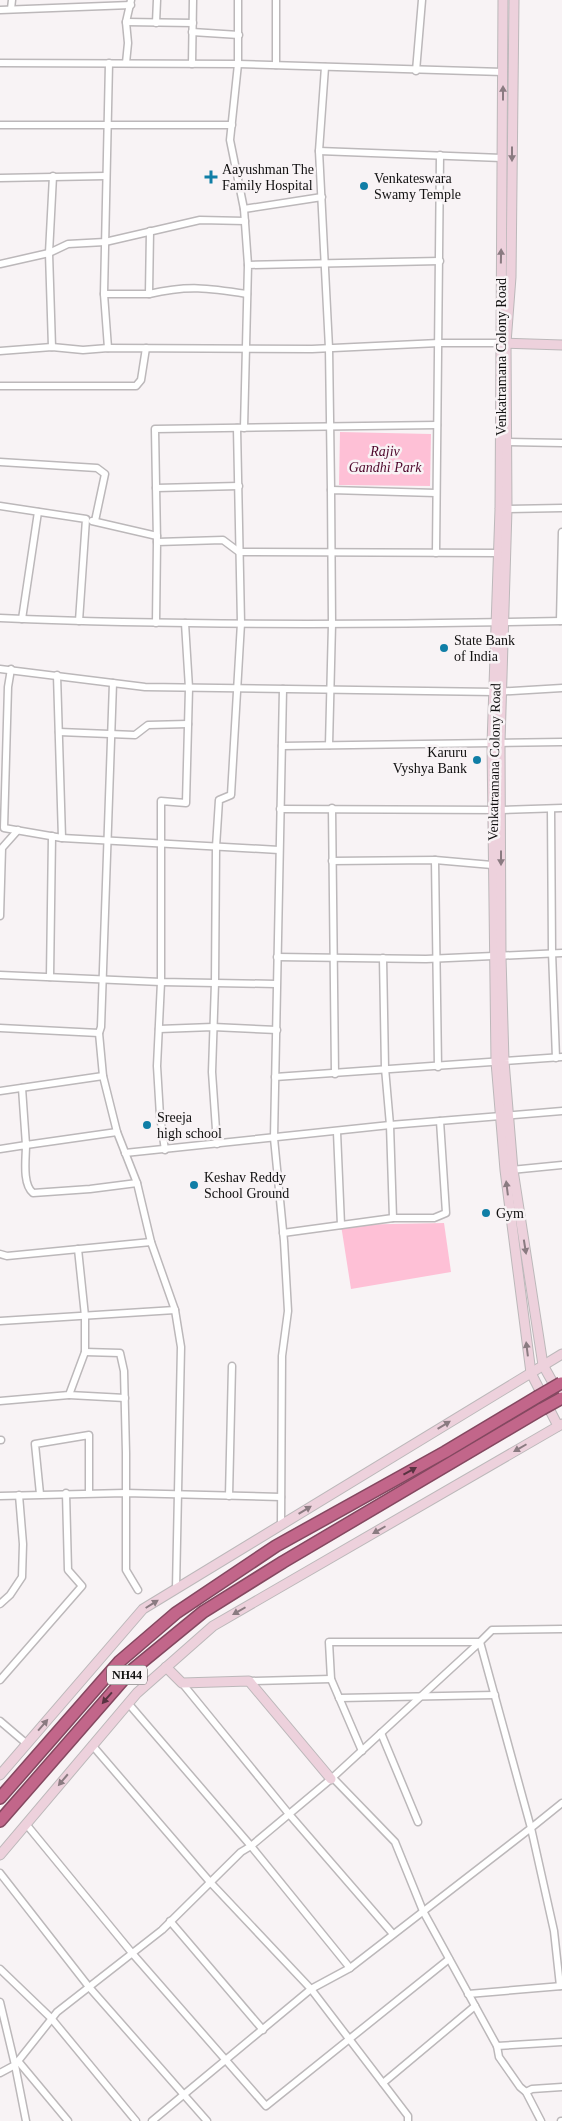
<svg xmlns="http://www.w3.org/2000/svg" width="562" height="2121" viewBox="0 0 562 2121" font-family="'Times New Roman',serif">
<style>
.green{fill:#fec0d6}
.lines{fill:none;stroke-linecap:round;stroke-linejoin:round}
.street-casing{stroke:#bcb8ba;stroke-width:9}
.secondary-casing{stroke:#bcb8ba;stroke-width:11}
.highway-casing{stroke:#844860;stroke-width:14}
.street{stroke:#fff;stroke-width:6}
.secondary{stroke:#edd1dc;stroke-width:9}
.highway{stroke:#c2668a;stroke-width:11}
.highway-bridge-casing{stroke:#844860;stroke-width:14;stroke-linecap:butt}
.highway-bridge{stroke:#c2668a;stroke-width:11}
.oneway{fill:#8a7b81}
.oneway2{fill:#583341}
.poi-dot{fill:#107ea6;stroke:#f8f3f5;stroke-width:2}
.labels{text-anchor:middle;stroke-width:5;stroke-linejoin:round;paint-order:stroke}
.shield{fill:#f8f3f5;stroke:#575555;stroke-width:1}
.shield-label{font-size:12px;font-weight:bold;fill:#121111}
.poi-label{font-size:14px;fill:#121111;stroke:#f8f3f5;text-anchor:start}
.street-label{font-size:14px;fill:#121111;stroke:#f8f3f5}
.park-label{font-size:14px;font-style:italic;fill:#4e072b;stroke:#f8f3f5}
</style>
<rect width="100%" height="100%" fill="#f8f3f5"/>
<g class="green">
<polygon points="340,432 431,434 430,486 339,485"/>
<polygon points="444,1223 451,1272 351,1289 341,1225"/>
</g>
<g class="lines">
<g class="street-casing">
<g id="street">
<polyline points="238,0 238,64 230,140 244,209 248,265"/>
<polyline points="11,9 12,0"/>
<polyline points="0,10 131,5"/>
<polyline points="126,22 193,23"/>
<polyline points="156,23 157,0"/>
<polyline points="192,32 239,35"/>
<polyline points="0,63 238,64 503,72"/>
<polyline points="126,63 128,43 126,22 131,0"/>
<polyline points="192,64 193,0"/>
<polyline points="276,65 276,0"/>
<polyline points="325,67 319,151 329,348 331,490"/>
<polyline points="416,71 422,0"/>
<polyline points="0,125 232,125"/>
<polyline points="319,151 502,158"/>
<polyline points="0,178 106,176"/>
<polyline points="244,209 322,197"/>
<polyline points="0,264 49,253 68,244 105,242 200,220 245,221"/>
<polyline points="104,294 149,294 150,231"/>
<path d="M149,294C188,285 208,288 247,294"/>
<polyline points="52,347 49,253 53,176"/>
<polyline points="108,348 104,294 109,63"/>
<polyline points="0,351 52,347 83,350 108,348 312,349 439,343 500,343"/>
<polyline points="0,386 136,386 141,380 146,348"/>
<polyline points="244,428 248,265 440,261"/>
<polyline points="507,442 562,443"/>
<polyline points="0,462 97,468 105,474 95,521"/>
<polyline points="156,488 239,486"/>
<polyline points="0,506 86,519 79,621"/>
<polyline points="503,509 562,508"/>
<polyline points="92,521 157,536"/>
<polyline points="157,542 155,429 437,425"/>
<polyline points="436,553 440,155"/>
<path d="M0,618C187,626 375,625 562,621"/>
<polyline points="22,619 38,512"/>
<polyline points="560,621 562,532"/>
<polyline points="156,623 157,542 223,540 239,552 499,553"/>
<polyline points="0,669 145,687 495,692 562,688"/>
<polyline points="11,669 8,687 4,828 62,838 57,675"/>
<polyline points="113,683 101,1027 99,1033 103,1076 117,1132 137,1183 151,1242"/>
<polyline points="59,732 135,735 148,725 188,724"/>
<polyline points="329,745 332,624 331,490 436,493"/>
<polyline points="282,746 562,742"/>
<polyline points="332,808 335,1074"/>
<polyline points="280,809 501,810 562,808"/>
<polyline points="551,809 552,952 556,1058"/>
<polyline points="62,838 279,850"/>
<polyline points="435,860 438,1067"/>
<polyline points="332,861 435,860 492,865"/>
<polyline points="0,916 2,848 18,830"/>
<polyline points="277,957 426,959 562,953"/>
<polyline points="383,958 385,1068 390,1125 393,1218"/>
<polyline points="0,975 161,982 276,984"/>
<polyline points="50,977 52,836"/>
<polyline points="0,1028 99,1033"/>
<polyline points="159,1029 213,1027 277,1030"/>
<polyline points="275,1077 562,1057"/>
<polyline points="22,1088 26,1145 117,1132"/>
<polyline points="0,1091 103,1076"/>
<polyline points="337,1132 341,1225"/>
<polyline points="217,1144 212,1072 215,983 216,847 219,800 231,795 241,623 237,428"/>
<path d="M0,1149L26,1145C26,1158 22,1184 33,1193L90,1189L137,1183"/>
<polyline points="165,1150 160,1116 157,1066 161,982 161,801 186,803 189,688 185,623"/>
<polyline points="125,1153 390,1125 562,1111"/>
<polyline points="511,1170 562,1165"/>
<polyline points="283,1233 393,1218 434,1218 446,1213 440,1121"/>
<polyline points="0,1254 7,1256 151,1242 175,1310 181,1347 176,1589"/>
<polyline points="0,1321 175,1310"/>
<polyline points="85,1352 120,1353 124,1371 126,1453 126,1570 138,1590"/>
<polyline points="69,1395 125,1398"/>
<polyline points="0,1401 69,1395 85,1352 85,1316 78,1249"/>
<polyline points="0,1440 1,1440"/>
<polyline points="40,1494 35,1444 89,1435 89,1493"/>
<polyline points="0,1496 125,1493 281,1497"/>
<polyline points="229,1496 232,1366"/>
<polyline points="281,1524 282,1356 288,1311 284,1241 274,1138 283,689"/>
<polyline points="0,1604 10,1595 22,1577 23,1544 19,1495"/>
<polyline points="0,1680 82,1586 68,1570 66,1493"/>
<polyline points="249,1681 331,1679"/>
<polyline points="182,1683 289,1814 393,1934"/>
<polyline points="339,1698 495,1695"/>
<polyline points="128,1703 251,1846 350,1968"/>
<polyline points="0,1721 27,1744"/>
<polyline points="381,1733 418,1822"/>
<polyline points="362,1751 331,1679 329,1642 480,1642 492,1630 562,1629"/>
<polyline points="333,1778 395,1842 423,1911 497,2046 562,2042"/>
<polyline points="26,1824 132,1953 266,2106 449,1959"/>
<polyline points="0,1873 89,1987 207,2121"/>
<polyline points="170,1921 263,2030"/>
<polyline points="0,1969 51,2018 136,2121"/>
<polyline points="560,1986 554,1931 531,1828 562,1803"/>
<polyline points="468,1994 562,1986"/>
<polyline points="0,2002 15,2065 0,2073"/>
<polyline points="497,2046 499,2057 520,2087 526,2092 541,2121"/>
<polyline points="18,2061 68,2121"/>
<polyline points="383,2083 475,2006"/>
<polyline points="526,2092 532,2089 562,2087"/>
<polyline points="26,2121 15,2065 57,2012 162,1930 241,1852 251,1846 331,1779 480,1642 531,1828 350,1968 311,1989 210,1882 92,1745"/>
<polyline points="152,2121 311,1989 408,2116 408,2121"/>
<polyline points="561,2121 562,2121"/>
</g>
</g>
<g class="secondary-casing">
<g id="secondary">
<polyline points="503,0 500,509 492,744 496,1062 505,1170 531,1373 558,1426"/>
<polyline points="514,0 511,277 506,343 507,509 500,743 501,957 504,1061 513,1170 543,1365 562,1399"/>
<polyline points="503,343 562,345"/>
<polyline points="166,1667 182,1683 249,1681 331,1779"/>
<polyline points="0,1775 143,1609 562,1354"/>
<polyline points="0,1855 137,1693 213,1626 562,1424"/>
</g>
</g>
<g class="highway-casing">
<g id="highway">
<polyline points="0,1798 119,1662 176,1613 276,1546 445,1452 537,1397"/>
<polyline points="0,1821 131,1671 203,1612 283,1562 542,1409"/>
</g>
</g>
<use href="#street" class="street"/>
<use href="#secondary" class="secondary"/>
<use href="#highway" class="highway"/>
<g class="highway-bridge-casing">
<g id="highway-bridge">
<polyline points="537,1397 561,1383"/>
<polyline points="542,1409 562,1398"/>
</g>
</g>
<use href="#highway-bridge" class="highway-bridge"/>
</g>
<defs><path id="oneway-solid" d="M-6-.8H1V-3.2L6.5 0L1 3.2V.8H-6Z" transform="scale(1.25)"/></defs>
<g class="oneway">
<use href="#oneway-solid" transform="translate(503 93) rotate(-90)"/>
<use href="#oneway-solid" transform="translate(512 154) rotate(90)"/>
<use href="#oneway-solid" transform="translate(501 256) rotate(-89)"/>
<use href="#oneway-solid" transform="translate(501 858) rotate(90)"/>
<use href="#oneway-solid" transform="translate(507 1188) rotate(-97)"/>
<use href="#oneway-solid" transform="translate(525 1247) rotate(81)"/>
<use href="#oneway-solid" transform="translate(527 1349) rotate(-97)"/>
<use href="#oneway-solid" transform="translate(444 1425) rotate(-31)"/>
<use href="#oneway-solid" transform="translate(520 1448) rotate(150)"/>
<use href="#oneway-solid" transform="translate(305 1510) rotate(-31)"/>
<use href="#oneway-solid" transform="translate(379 1530) rotate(150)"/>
<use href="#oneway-solid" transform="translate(152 1604) rotate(-32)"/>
<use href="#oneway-solid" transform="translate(239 1611) rotate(150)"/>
<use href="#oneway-solid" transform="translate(43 1725) rotate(-49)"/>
<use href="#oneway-solid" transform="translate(63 1780) rotate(130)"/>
</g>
<g class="oneway2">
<use href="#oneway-solid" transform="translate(410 1471) rotate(-29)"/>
<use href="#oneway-solid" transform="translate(107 1698) rotate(131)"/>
</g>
<g class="poi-dot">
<path d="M208.5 169.5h5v5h5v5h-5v5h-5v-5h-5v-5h5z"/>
<circle cx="364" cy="186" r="5"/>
<circle cx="444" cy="648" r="5"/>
<circle cx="477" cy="760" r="5"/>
<circle cx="147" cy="1125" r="5"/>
<circle cx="194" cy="1185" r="5"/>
<circle cx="486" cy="1213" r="5"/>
</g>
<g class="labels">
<rect class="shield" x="107" y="1665.5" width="40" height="19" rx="4"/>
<g class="shield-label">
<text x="127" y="1679">NH44</text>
</g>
<g class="poi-label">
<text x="222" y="174">Aayushman The<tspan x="222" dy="16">Family Hospital</tspan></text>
<text x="374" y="183">Venkateswara<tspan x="374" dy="16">Swamy Temple</tspan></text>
<text x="454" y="645">State Bank<tspan x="454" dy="16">of India</tspan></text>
<text x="467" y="757" text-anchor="end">Karuru<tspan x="467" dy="16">Vyshya Bank</tspan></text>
<text x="157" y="1122">Sreeja<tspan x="157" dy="16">high school</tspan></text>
<text x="204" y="1182">Keshav Reddy<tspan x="204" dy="16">School Ground</tspan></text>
<text x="496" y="1218">Gym</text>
</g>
<g class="street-label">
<text transform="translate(501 357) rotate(-90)" y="5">Venkatramana Colony Road</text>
<text transform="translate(494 762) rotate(-89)" y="5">Venkatramana Colony Road</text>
</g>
<g class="park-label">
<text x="385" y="456">Rajiv<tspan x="385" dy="16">Gandhi Park</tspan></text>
</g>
</g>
</svg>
